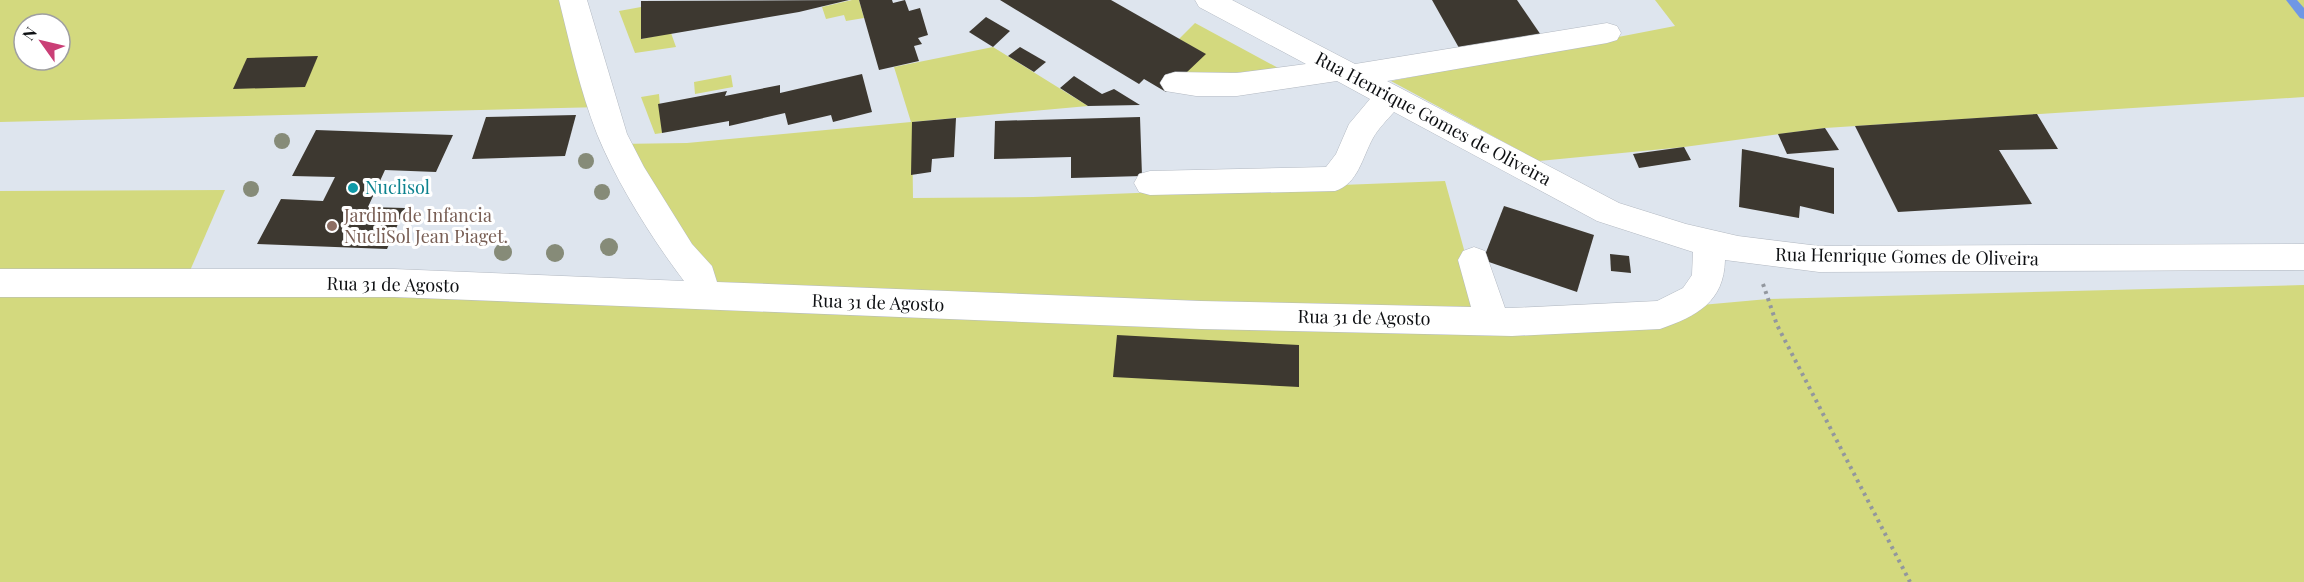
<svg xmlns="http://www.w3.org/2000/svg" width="2304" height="582" viewBox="0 0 2304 582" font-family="'Playfair Display',serif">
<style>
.green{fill:#d3d97e;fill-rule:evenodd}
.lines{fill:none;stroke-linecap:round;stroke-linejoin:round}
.stream{fill:#6f97e5;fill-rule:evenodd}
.building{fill:#3d3830}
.minor-casing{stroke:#b3b9c2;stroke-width:1}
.path{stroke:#92979e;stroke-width:4;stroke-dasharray:3 4.5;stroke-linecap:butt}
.minor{fill:#fff;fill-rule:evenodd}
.tree{fill:#868b78}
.culture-dot{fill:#0f9aa8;stroke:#fff;stroke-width:2}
.education-dot{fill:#8d6e63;stroke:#fff;stroke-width:2}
.labels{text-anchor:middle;stroke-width:6;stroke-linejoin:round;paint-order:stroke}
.street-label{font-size:18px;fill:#0e1013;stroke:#fff}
.culture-label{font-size:18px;fill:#0d838f;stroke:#fff;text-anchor:start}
.education-label{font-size:18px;fill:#785e54;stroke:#fff;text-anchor:start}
</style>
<rect width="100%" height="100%" fill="#dee5ee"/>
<g class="green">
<path d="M0,0H574L603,107L0,122ZM24,24H60V60H24Z"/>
<polygon points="852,0 859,0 864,18 846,21 844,15 826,19 822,7"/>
<polygon points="1655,0 2304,0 2304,97 1825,128 1684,147 1539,161 1391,81 1675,26"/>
<polygon points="641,7 641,39 671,33 676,47 635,53 619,11"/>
<polygon points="1195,23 1280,69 1181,77 1205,54 1179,39"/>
<polygon points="993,47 1088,106 912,122 913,198 1033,197 1445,181 1478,300 1512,322 1768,299 2304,285 2304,582 0,582 0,282 703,297 617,144 687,143 911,122 894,67"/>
<polygon points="731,75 733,87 695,94 694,82"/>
<polygon points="659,94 662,133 655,134 641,97"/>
<polygon points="225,190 189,273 0,270 0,191"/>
</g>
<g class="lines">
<polygon class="stream" points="2286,0 2297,0 2304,8 2304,19 2300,18"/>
</g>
<g class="building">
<polygon points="849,0 799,12 641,39 641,1"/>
<polygon points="859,0 892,0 893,3 905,0 909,11 920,8 928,35 918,38 922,44 914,46 919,61 879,70"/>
<polygon points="1000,0 1111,0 1206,54 1166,92 1144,79 1139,84"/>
<polygon points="1432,0 1517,0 1545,41 1463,55"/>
<polygon points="986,17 1010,31 993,47 969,32"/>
<polygon points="1020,47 1046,62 1034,72 1008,56"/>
<polygon points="318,56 305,87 233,89 247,58"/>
<polygon points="862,74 872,112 833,122 831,115 788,125 785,113 729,126 729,121 662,133 658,104 727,91 725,96 780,85 780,93"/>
<polygon points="1074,76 1102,94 1114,89 1140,105 1088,106 1060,88"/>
<polygon points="2037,114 2058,149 1999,150 2032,204 1898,212 1855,126"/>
<polygon points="576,115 565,156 472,159 486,117"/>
<polygon points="1140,117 1142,176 1071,178 1071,157 994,159 995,121"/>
<polygon points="956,118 954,157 932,159 931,172 911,175 912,122"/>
<polygon points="1825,128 1839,150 1787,154 1778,134"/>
<polygon points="316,130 453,135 436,172 385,170 368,207 405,208 387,249 257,244 281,199 323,201 335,177 292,176"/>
<polygon points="1684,147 1691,160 1639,168 1633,154"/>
<polygon points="1742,149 1834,168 1834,214 1800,206 1799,218 1739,207"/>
<polygon points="1504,206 1594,235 1577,292 1483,260"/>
<polygon points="1610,254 1629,256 1631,273 1611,271"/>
<polygon points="1117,335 1299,345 1299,387 1113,377"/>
</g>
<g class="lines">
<g class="minor-casing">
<path id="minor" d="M559,0H587L627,134L644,167L692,244L712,266L717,282L1201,301L1471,307L1458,260L1463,251L1474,247L1485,251L1505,308H1512L1657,301L1683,288L1692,275L1693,252L1597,221L1394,112C1387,120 1378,129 1373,138C1362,158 1358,184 1335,191L1150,195L1139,192L1134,183L1139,174L1150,171L1326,167L1336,154L1349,124L1370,99L1337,81L1237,96H1196L1165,91L1160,83L1165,75L1175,72L1237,73L1306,64L1199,7L1195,0H1232L1355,64L1607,23L1617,26L1621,33L1617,40L1607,43L1387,81L1619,203L1686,224L1738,236L1819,246L2304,244V270L1819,272L1725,260C1724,302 1697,316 1660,329L1512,336L1201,329L394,297H0V269H394L684,281C652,239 617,183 597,134C580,91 570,44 559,0Z"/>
</g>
<polyline class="path" points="1763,284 1777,325 1910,582"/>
<use href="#minor" class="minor"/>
</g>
<g class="tree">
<circle cx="282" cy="141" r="8"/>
<circle cx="586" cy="161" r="8"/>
<circle cx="251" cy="189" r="8"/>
<circle cx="602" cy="192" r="8"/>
<circle cx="609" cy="247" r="9"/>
<circle cx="503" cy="252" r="9"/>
<circle cx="555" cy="253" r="9"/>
</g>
<circle class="culture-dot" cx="353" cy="188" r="6"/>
<circle class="education-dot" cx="332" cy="226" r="6"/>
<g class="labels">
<g class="street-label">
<text transform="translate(1433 119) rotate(28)" y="6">Rua Henrique Gomes de Oliveira</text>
<text transform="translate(1907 257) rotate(1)" y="6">Rua Henrique Gomes de Oliveira</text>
<text transform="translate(393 285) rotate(1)" y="6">Rua 31 de Agosto</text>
<text transform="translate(878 303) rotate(2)" y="6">Rua 31 de Agosto</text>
<text transform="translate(1364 318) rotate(1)" y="6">Rua 31 de Agosto</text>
</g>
<g class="culture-label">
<text x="365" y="194">Nuclisol</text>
</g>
<g class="education-label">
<text x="344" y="222">Jardim de Infancia<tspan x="344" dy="21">NucliSol Jean Piaget.</tspan></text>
</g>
</g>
<g transform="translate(42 42) rotate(304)"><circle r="28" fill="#ffffff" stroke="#9f9fa1" stroke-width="1.5"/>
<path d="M0-4.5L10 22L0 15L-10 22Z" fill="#ca3f76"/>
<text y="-9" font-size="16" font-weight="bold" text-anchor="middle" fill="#0e1013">N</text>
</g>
</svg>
